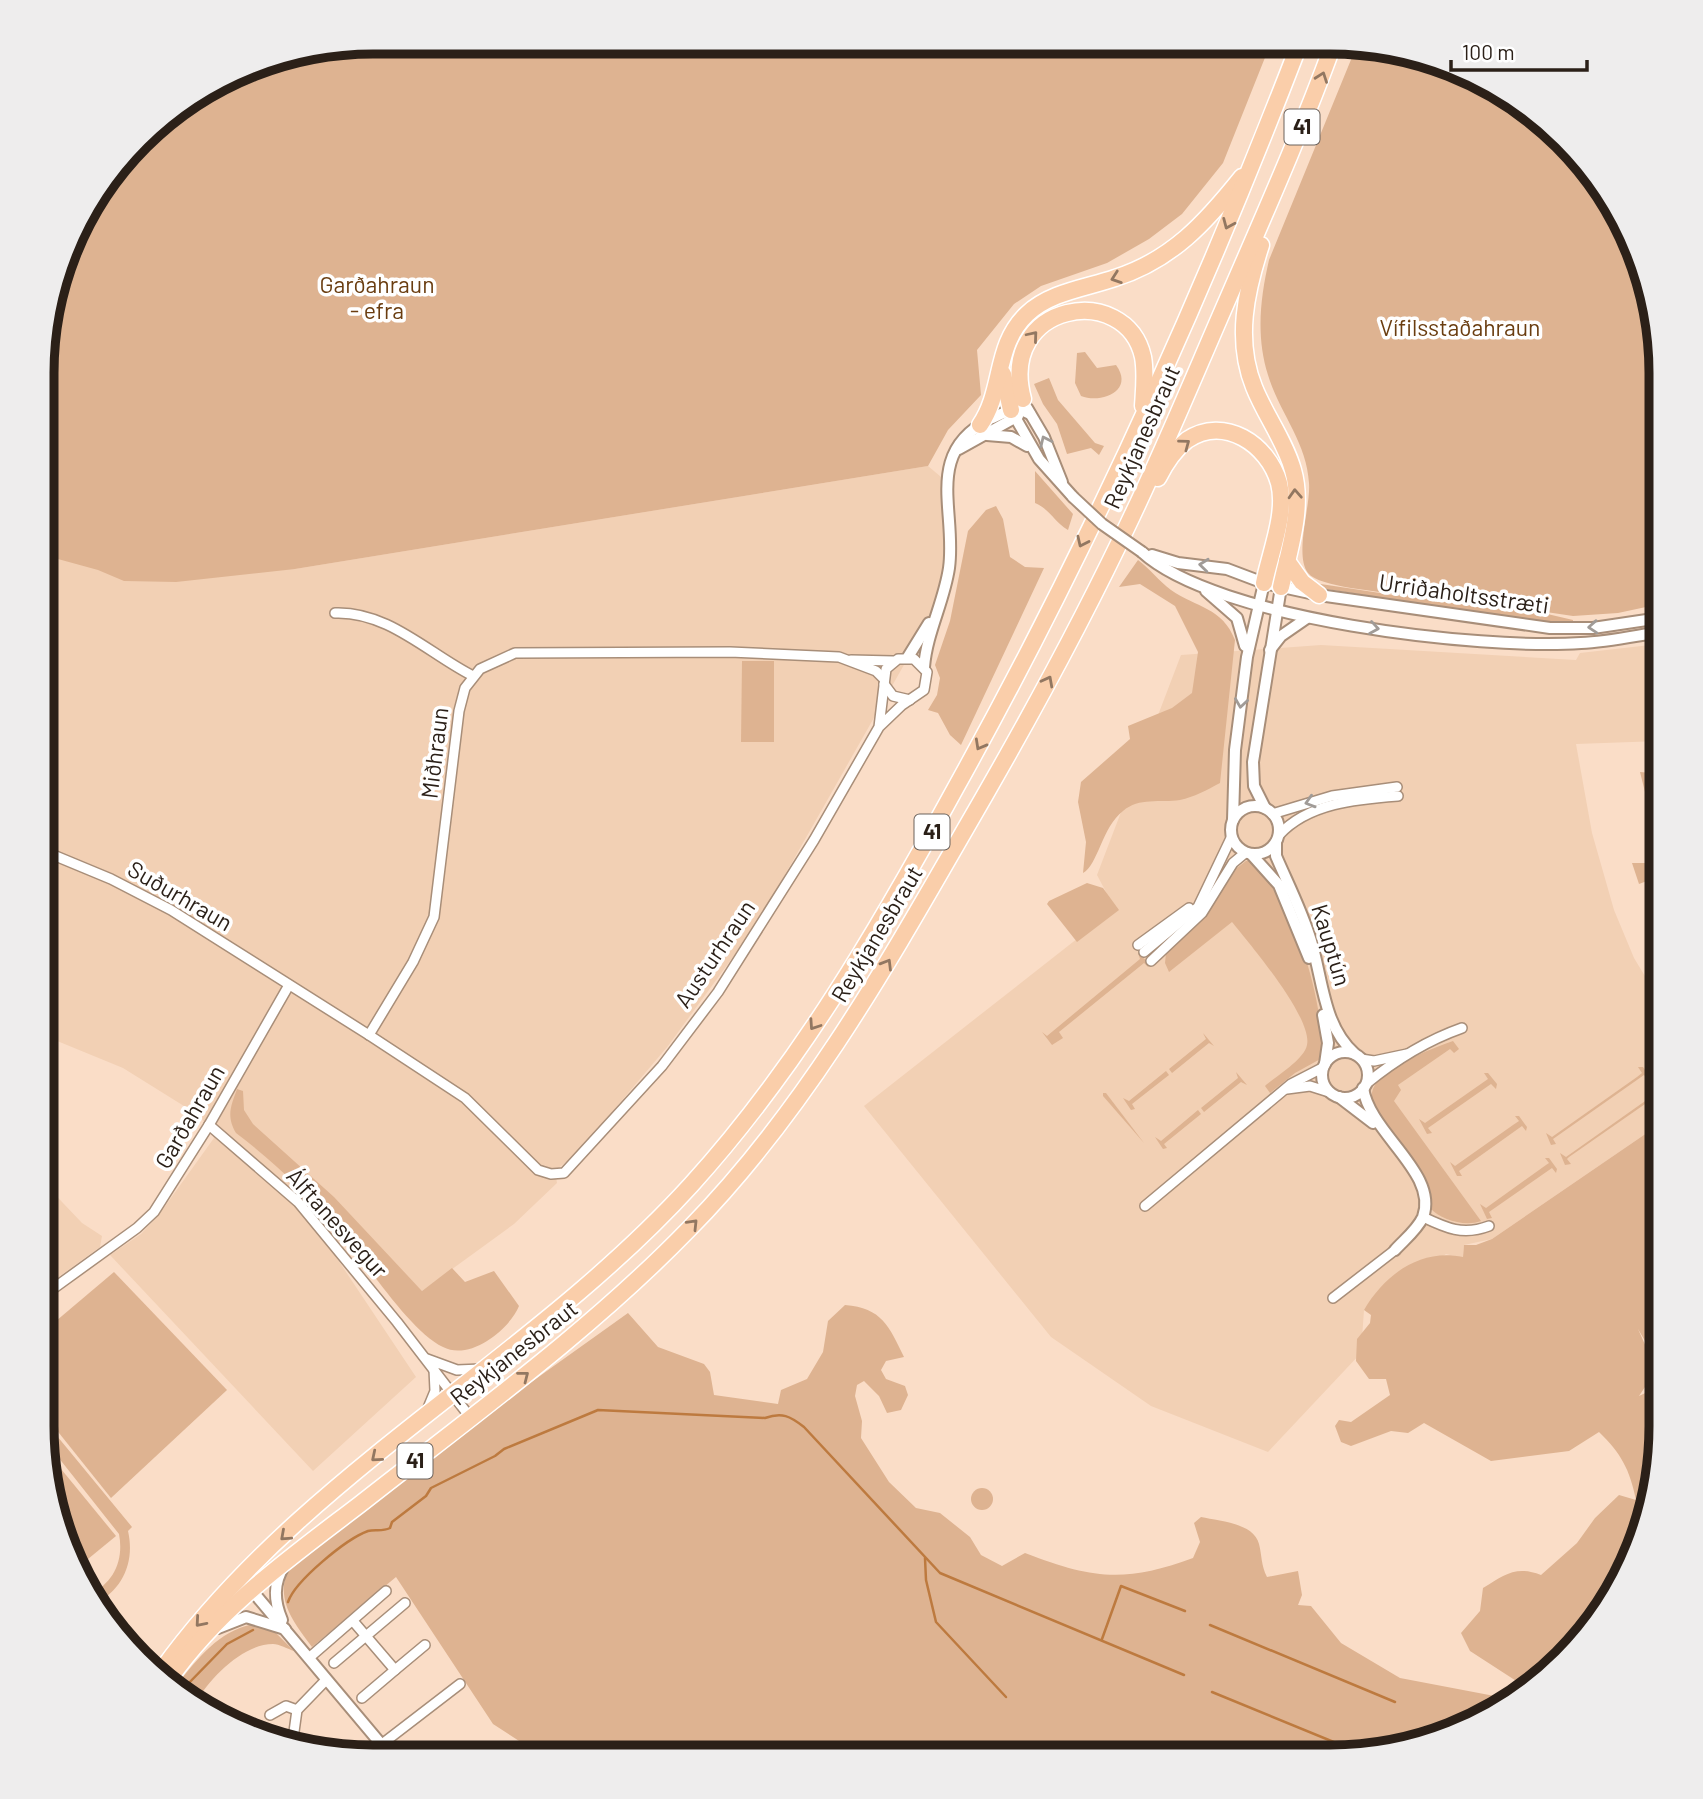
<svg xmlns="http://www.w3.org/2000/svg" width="1703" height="1799" viewBox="0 0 1703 1799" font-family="Barlow,sans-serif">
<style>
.built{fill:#f2d0b4}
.green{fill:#deb391}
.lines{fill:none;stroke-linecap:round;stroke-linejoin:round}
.stream{stroke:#bd7a3f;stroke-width:2.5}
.minor-casing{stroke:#a88e79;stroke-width:12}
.tertiary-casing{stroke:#a88e79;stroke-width:14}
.trunk-casing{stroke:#fff;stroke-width:19}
.minor{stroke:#fff;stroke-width:9}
.tertiary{stroke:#fff;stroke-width:10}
.trunk{stroke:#faceaa;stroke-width:16}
.tertiary-bridge-casing{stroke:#a88e79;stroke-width:14;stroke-linecap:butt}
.tertiary-bridge{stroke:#fff;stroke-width:10}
.oneway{stroke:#927761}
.oneway2{stroke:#a09b97}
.labels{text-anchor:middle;stroke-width:7;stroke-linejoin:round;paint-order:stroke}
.shield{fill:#fff;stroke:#6b635d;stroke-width:2}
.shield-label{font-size:21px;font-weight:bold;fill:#2b2018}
.park-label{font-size:23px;fill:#6a3d10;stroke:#fff}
.street-label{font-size:23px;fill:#2b2018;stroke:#fff}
.rim{fill:none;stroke:#2b2018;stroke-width:9}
</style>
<rect width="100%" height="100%" fill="#faddc7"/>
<g class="built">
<polygon points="928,466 947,482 949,542 943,593 926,626 757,924 668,1046 579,1151 555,1171 557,1183 514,1224 422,1291 315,1180 322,1236 416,1377 313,1471 110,1255 141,1234 158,1216 214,1138 200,1116 123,1068 45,1036 47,551 295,569"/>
<polygon points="1659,644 1660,741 1576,744 1592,833 1614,910 1634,958 1660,1001 1660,1124 1492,1239 1464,1245 1463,1258 1446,1254 1364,1310 1361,1353 1268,1452 1151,1406 1051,1337 864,1106 1115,909 1097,875 1181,655 1321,645 1576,660 1580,653"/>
<polygon points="44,1183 82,1223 102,1236 100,1247 43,1288"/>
</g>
<g class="green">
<polygon points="373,42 1270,45 1223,163 1182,214 1149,239 1107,263 1041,286 1014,304 977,350 981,395 948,430 928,466 295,569 176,582 124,581 98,570 47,556 48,309 87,207 155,124 266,60"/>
<path d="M1357,45H1373L1496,87L1605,189L1643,266L1660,352V604L1618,613L1573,616L1526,609L1573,620V623L1528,621L1314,587V583L1400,596C1380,590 1320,588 1308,573C1294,555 1311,505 1309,483C1307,442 1279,412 1268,375C1256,337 1260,299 1269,260Z"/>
<path d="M1085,352L1097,368L1116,365C1135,391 1101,404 1081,396L1075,383L1077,353Z"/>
<polygon points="1049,378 1058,400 1095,443 1104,446 1099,455 1091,448 1067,454 1057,424 1043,404 1034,384"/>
<path d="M1035,471L1073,514L1068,530C1054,522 1051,510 1035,503Z"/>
<polygon points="996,506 1003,519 1010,557 1025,567 1044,568 961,745 950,735 938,713 928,710 937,695 940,678 935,665 950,621 968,531 986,510"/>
<path d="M1138,560C1150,569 1159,581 1171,590C1197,608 1222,607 1235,640L1220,783C1207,790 1194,797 1180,800C1160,803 1139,797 1123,811C1102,827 1098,865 1083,873L1086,842L1078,802L1081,782L1130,739L1128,726L1172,708L1192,693L1198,652L1175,606L1140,584L1119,587Z"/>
<polygon points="742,661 774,661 774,742 741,742"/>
<polygon points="1640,772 1652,773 1655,789 1645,792"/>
<path d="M1246,861H1253C1299,916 1319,986 1324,1057L1295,1073L1270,1093L1265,1086C1276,1076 1304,1060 1307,1045C1313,1018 1249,943 1232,922L1169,972L1165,963L1166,953L1203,918L1237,868Z"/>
<polygon points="1632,863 1660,863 1660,876 1639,884"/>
<polygon points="1087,883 1103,888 1119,910 1077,942 1047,904 1049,901"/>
<polygon points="1138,953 1149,963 1148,967 1144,963 1059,1032 1063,1038 1052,1045 1042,1032 1047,1036 1140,959"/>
<polygon points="1203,1033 1214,1046 1209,1043 1172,1073 1169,1069 1206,1039"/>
<path d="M1453,1041L1459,1049L1454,1053L1450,1049L1398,1085L1401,1090L1394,1101L1481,1221C1465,1227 1441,1220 1430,1208C1430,1121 1285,1101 1453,1041Z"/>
<polygon points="1638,1067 1643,1067 1649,1076 1648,1080 1644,1075 1553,1139 1556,1144 1551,1145 1546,1133 1552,1137 1637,1077 1642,1073"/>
<polygon points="1166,1071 1169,1075 1132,1104 1135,1109 1131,1110 1123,1098 1129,1101"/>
<polygon points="1236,1072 1247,1085 1241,1082 1204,1112 1201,1108 1238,1078"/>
<polygon points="1484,1073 1488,1073 1497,1084 1496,1089 1491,1084 1428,1128 1432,1133 1427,1134 1419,1119 1425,1123 1488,1079"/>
<polygon points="1652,1087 1660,1092 1660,1097 1658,1095 1569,1157 1567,1159 1571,1164 1565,1165 1560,1153 1566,1157 1648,1099 1656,1093"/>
<path d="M237,1089L243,1091L244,1110L253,1124L334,1197L422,1291L452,1268L465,1282L494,1271L519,1306C509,1330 470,1361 443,1347C408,1330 364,1259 337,1228C306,1193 273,1161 236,1133C226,1116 231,1106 237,1089Z"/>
<polygon points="1103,1093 1106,1093 1144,1143 1103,1096"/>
<polygon points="1198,1110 1201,1114 1164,1144 1167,1148 1163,1149 1155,1137 1161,1141"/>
<polygon points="1515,1116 1519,1116 1527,1127 1526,1131 1522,1126 1459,1171 1462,1176 1457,1176 1450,1162 1455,1166 1513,1125 1519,1121"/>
<path d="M1660,1124V1351L1654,1345L1648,1346L1638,1329L1647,1349L1655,1348L1660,1357V1381L1647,1384L1639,1396L1660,1386V1447L1617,1591L1514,1701L1437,1739L1351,1756H533L536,1752L493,1724L396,1577L312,1647C292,1620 273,1597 291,1564L498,1406L628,1313L658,1347L704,1364L710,1372L714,1395L778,1404L781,1390L807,1379L823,1352L828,1321L845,1305C882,1308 889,1326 904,1357L886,1361L881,1370L886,1379L905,1386L908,1395L901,1410L887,1413L879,1396L864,1381L857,1385L855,1396L862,1421L861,1438L889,1482L916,1508L940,1513L970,1537L981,1555L1002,1566L1025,1553C1092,1579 1125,1583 1193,1558L1200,1542L1194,1523L1201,1517C1219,1521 1254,1523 1259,1544C1262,1556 1261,1565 1267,1577L1298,1571L1302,1595L1298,1605L1311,1606L1341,1643L1400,1678L1505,1698L1524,1686L1470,1651L1461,1633L1480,1611L1483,1588C1504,1575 1516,1565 1541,1575L1577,1543L1595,1518L1619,1495L1636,1500C1630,1470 1621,1453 1599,1432L1569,1451L1491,1461L1424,1423L1408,1433L1391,1431L1351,1446L1341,1442L1335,1426L1339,1420L1351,1422L1390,1395L1386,1379H1369L1356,1361L1357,1339L1370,1323L1371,1315L1364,1310C1385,1274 1421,1248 1463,1257L1464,1245H1476L1492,1239Z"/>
<polygon points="1545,1158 1549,1158 1557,1169 1556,1173 1552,1168 1489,1212 1492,1218 1487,1219 1480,1204 1486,1208 1546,1165 1549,1163"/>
<polygon points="114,1272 227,1390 111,1498 43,1413 43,1332"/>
<path d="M43,1419L132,1527L128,1531C135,1562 123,1589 95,1604L90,1594C114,1583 124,1560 119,1534L43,1438Z"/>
<polygon points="43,1447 116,1536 77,1568 60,1533"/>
<circle cx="982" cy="1499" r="11"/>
<path d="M253,1624L269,1626L294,1651C288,1649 279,1644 273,1644C243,1644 210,1678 196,1702L177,1684C200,1657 217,1632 253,1624Z"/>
</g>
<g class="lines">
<g class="stream">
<polyline points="372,42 374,42"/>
<polyline points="925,1558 926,1580 936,1622 1006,1697"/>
<path d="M288,1602C295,1581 346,1539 368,1531C375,1529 382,1532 390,1528L392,1522L426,1496L431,1488L495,1456L504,1449L598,1410L765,1418C782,1412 790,1416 804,1427L940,1573L1184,1675"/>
<polyline points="1210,1625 1395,1702"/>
<polyline points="1102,1639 1121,1586 1185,1611"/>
<polyline points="183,1689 227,1644 253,1630"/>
<polyline points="1212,1692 1363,1754"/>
</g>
<g class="minor-casing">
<g id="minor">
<path d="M335,613C388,611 429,654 473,676"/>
<polyline points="851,660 893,661"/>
<polyline points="884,684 893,696 910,700"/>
<polyline points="1272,814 1332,796 1397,787"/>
<path d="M1279,835C1308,803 1357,799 1398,796"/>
<polyline points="46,852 111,879 171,910 369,1035 465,1098 538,1170 551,1174 564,1173 662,1066 718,992 814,840 879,727 902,705 924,690 927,672 914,659 898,659 886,669 879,727"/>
<polyline points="1138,945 1189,908"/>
<polyline points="1144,952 1198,907 1231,838"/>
<polyline points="1151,961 1202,913 1233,863 1245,853"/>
<polyline points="369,1035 413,962 434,917 459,711 465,688 480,669 515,653 730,652 839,657 876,671 884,679"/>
<polyline points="1361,1059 1374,1061 1407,1054"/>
<path d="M1366,1084C1394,1061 1428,1040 1462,1028"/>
<polyline points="1287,1089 1310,1086 1329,1092"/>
<polyline points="209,1125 298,1202 397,1322 470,1417"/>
<polyline points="1145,1206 1291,1084 1324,1067"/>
<path d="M1423,1217C1446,1228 1463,1236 1489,1226"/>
<polyline points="43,1296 137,1228 154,1212 209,1125 289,985"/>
<polyline points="1333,1298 1395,1250"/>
<polyline points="427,1359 457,1370 481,1369"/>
<polyline points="428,1408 435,1391 434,1369"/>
<polyline points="353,1621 395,1670 425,1645"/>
<polyline points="310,1657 386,1591"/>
<polyline points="334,1663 405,1603"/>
<polyline points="362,1698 395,1670"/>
<polyline points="270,1715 286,1706 297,1710"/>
<polyline points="293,1739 297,1710 326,1680"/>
<polyline points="382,1744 460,1684"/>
</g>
</g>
<g class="tertiary-casing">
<g id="tertiary">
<polyline points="1027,408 1044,437 1062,482"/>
<polyline points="1011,410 1039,459 1073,497"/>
<polyline points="987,435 1011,437 1027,446"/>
<polyline points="959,449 1018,416"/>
<path d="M1142,552C1216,620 1481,650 1581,643C1607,642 1634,636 1660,632"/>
<polyline points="1152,555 1178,563 1227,569 1264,583 1319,595 1550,628 1593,628 1660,618"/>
<polyline points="1206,591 1237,618 1245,646"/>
<polyline points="1270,650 1281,636 1307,618"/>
<polyline points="908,657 929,623"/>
<path d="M924,667C927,632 944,602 949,568C957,511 923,453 990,419C1004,413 1015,405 1030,414"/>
<circle cx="1255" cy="830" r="24"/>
<polyline points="1265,808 1254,786 1253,762 1281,587"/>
<polyline points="1233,820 1235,750 1247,657 1264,583"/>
<path d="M1276,842V856C1288,884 1302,911 1311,941C1323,980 1323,1026 1355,1054"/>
<polyline points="1252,855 1279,885 1309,958"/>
<polyline points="1323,1015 1328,1043 1325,1064"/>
<circle cx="1345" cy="1075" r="23"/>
<path d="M1363,1088C1370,1134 1439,1173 1423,1217C1417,1230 1404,1240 1395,1250"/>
<polyline points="1339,1097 1373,1123"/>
<polyline points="249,1587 391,1756"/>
<path d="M282,1620C274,1601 273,1584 284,1566"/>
<polyline points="218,1628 246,1617 285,1629"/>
</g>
</g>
<g class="trunk-casing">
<g id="trunk">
<path d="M1261,245C1246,291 1235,340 1254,387C1265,415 1285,441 1293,470C1304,508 1289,550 1281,587"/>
<polyline points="1003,374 1011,410"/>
<path d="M1023,399C997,302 1126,281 1143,357C1146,373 1144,390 1143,406"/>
<path d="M980,425C1004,390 994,345 1027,314C1050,292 1086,288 1115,278C1172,260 1206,222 1242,177"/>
<path d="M1158,478C1165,464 1174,450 1187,440C1224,415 1268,444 1279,483C1287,513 1270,553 1264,583"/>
<polyline points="1287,561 1302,582 1319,595"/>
<path d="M162,1670C302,1475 531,1361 691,1185C798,1067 879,928 955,789C1088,550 1201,300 1299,45"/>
<path d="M170,1678C220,1607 291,1557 359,1505C472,1416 589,1332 689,1229C802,1114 883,972 963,833C1023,730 1081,625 1132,516C1164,449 1193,379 1223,310C1261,222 1300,135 1333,45"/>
</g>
</g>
<use href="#minor" class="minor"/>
<use href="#tertiary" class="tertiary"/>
<use href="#trunk" class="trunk"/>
<g class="tertiary-bridge-casing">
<polyline id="tertiary-bridge" points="1073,497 1102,524 1142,552"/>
</g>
<use href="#tertiary-bridge" class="tertiary-bridge"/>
</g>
<defs><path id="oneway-chevron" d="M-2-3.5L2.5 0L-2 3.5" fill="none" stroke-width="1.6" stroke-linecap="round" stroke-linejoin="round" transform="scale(1.75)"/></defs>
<g class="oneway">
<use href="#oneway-chevron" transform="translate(1322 77) rotate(-70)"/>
<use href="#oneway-chevron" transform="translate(1228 224) rotate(113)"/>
<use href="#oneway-chevron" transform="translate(1116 278) rotate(161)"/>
<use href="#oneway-chevron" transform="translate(1033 336) rotate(-50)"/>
<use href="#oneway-chevron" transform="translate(1185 444) rotate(-37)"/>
<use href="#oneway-chevron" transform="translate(1295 494) rotate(-93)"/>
<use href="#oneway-chevron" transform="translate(1082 542) rotate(115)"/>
<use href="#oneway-chevron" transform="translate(1048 681) rotate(-62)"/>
<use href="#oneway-chevron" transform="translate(980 745) rotate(119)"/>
<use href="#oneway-chevron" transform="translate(887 964) rotate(-59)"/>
<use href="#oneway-chevron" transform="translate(814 1025) rotate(124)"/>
<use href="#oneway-chevron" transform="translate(693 1224) rotate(-46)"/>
<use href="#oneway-chevron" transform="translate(524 1376) rotate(-38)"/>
<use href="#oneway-chevron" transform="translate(376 1457) rotate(140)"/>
<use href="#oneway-chevron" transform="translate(285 1536) rotate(138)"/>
<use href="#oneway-chevron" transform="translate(200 1622) rotate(131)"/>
</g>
<g class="oneway2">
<use href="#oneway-chevron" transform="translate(1045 441) rotate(-115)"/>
<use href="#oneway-chevron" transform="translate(1204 565) rotate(-174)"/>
<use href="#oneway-chevron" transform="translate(1593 627) rotate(176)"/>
<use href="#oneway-chevron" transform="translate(1374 628) rotate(9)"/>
<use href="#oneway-chevron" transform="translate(1241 703) rotate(98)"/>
<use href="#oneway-chevron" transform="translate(1310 802) rotate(163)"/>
</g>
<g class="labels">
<g class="shield">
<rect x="1284.5" y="109.5" width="35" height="35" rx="5"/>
<rect x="914.5" y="814.5" width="35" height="35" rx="5"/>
<rect x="397.5" y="1443.5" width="35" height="35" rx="5"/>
</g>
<g class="shield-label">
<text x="1302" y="134">41</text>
<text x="932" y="839">41</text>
<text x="415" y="1468">41</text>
</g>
<g class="park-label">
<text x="377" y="293">Garðahraun<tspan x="377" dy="26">- efra</tspan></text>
<text x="1460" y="336">Vífilsstaðahraun</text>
</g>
<g class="street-label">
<text transform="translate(1142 437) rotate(-66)" y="8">Reykjanesbraut</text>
<text transform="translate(1464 594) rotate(8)" y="8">Urriðaholtsstræti</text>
<text transform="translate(435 753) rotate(-83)" y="8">Miðhraun</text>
<text transform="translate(180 896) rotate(30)" y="8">Suðurhraun</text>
<text transform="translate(877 934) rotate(-59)" y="8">Reykjanesbraut</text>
<text transform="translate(1331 945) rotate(73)" y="8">Kauptún</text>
<text transform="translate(715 954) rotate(-56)" y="8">Austurhraun</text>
<text transform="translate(190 1117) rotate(-60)" y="8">Garðahraun</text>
<text transform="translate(337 1223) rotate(48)" y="8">Álftanesvegur</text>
<text transform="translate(514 1353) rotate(-38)" y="8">Reykjanesbraut</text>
</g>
</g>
<path d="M0 0H1703V1799H0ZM373 54H1330A319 319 0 0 1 1649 373V1426A319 319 0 0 1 1330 1745H373A319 319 0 0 1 54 1426V373A319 319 0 0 1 373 54Z" fill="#eeeded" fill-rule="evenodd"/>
<path class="rim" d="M373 54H1330A319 319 0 0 1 1649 373V1426A319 319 0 0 1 1330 1745H373A319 319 0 0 1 54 1426V373A319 319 0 0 1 373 54Z"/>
<path d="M1451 60v10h136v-10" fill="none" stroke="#2b2018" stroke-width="3.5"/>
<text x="1462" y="60" font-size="21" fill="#2b2018" stroke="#ffffff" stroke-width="5" paint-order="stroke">100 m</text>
</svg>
